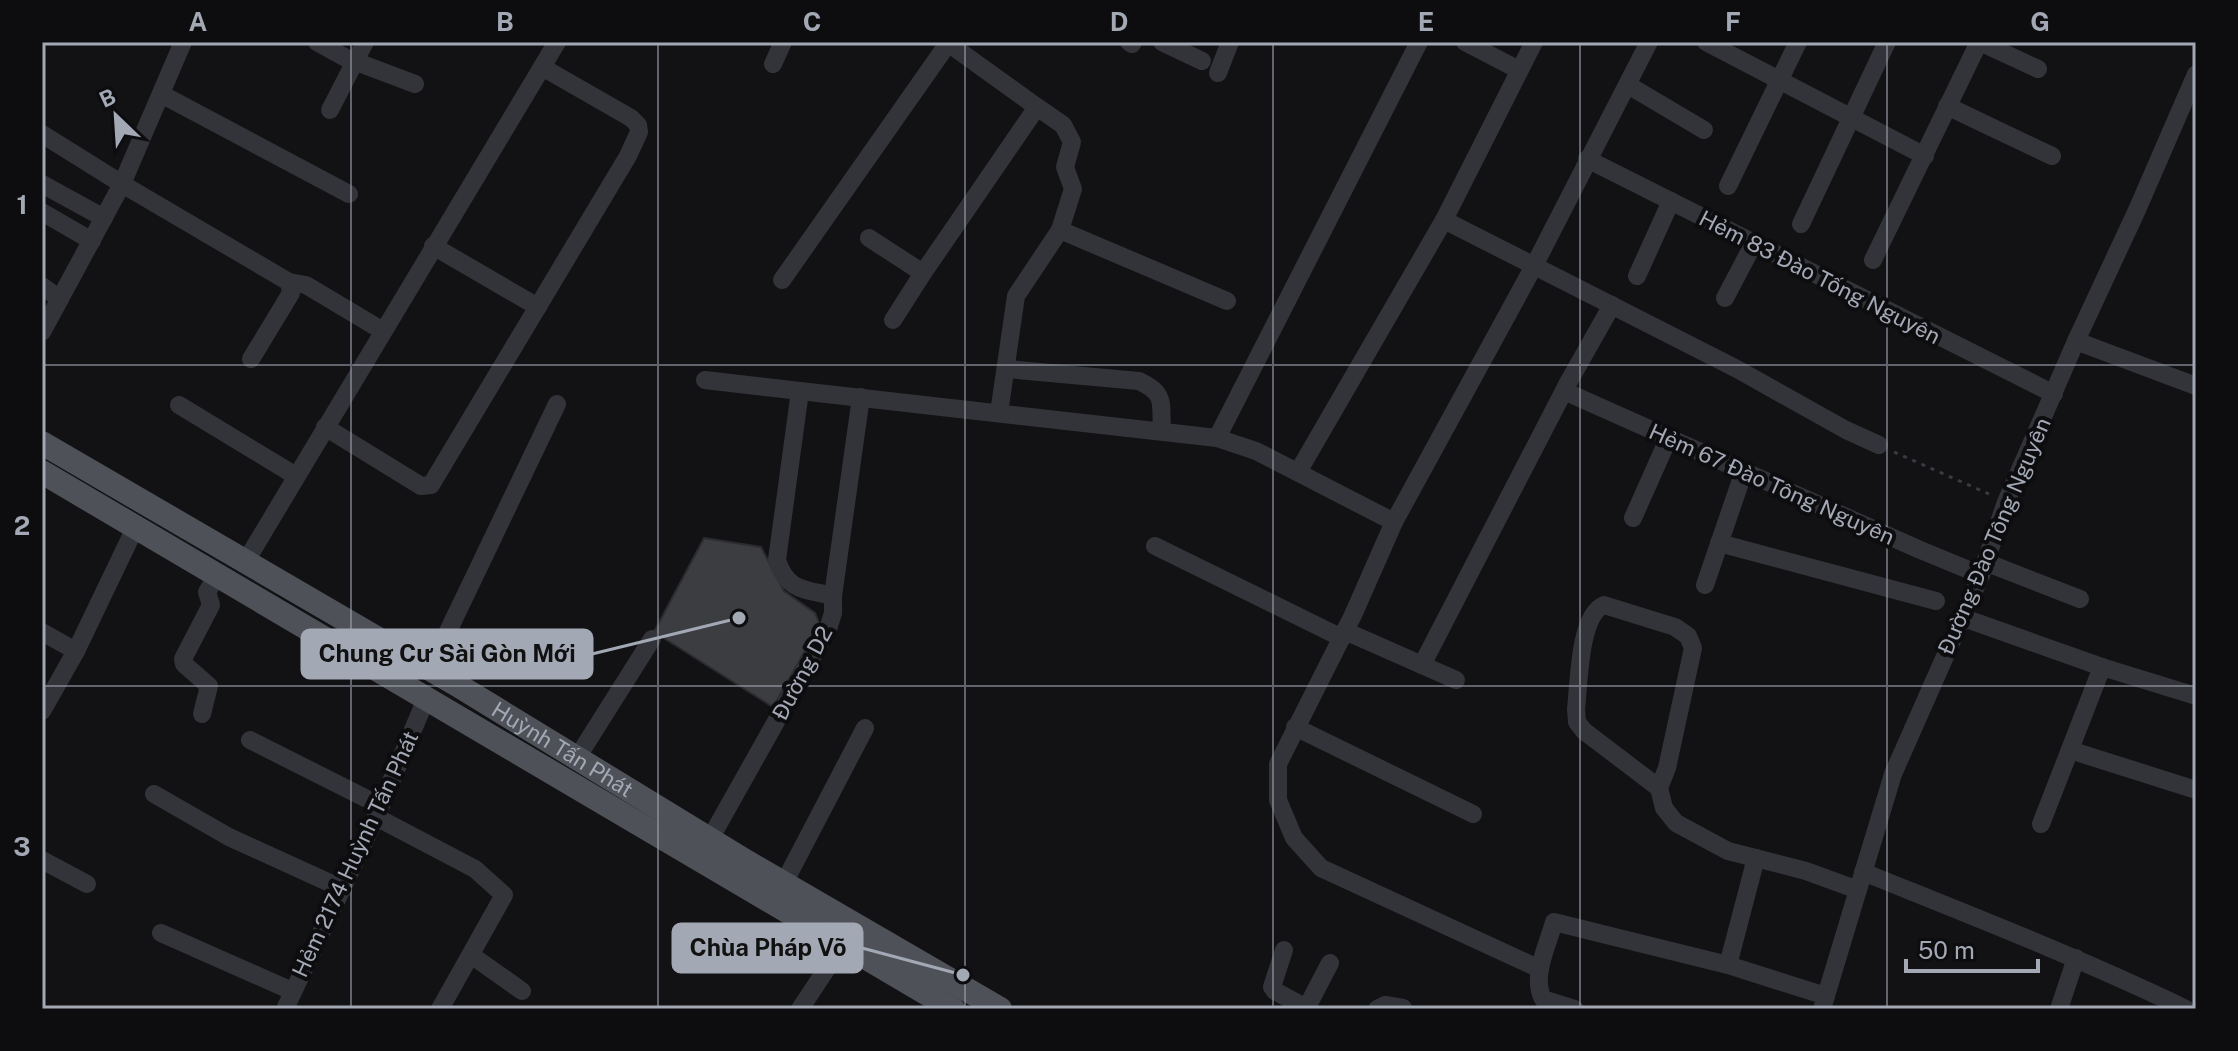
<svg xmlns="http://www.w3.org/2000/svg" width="2238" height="1051" viewBox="0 0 2238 1051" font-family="'Public Sans',sans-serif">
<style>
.building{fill:#3c3d41;stroke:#2c2c30;stroke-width:2}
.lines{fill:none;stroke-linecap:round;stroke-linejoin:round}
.path{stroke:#393b40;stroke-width:3;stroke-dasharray:4 6;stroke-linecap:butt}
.minor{stroke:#333439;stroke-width:18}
.major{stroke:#4f5158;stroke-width:24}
.grid{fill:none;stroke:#a3a8b5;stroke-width:2;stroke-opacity:0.55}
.labels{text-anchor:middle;stroke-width:8;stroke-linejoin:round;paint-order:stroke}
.street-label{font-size:22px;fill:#a3a8b5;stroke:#0d0d0f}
.leader{fill:none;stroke:#a3a8b5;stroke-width:3}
.callout-dot{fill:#a3a8b5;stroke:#0d0d0f;stroke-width:3}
.callout{fill:#a3a8b5;stroke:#a3a8b5;stroke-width:3}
.callout-label{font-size:24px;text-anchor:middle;font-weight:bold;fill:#111}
.neatline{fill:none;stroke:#a3a8b5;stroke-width:3}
.grid-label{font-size:26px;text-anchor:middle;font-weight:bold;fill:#a3a8b5}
</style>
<rect width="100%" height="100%" fill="#121214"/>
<polygon class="building" points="704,538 761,547 784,591 815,613 819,623 815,634 773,707 654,632"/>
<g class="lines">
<polyline class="path" points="1894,452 1989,494"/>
<g class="minor">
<polyline points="317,42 346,58 415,84"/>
<polyline points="1129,42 1132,44 1133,42"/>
<polyline points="1162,42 1202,61"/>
<polyline points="1465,42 1519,70"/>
<polyline points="1706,42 1925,156"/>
<polyline points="1980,42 2038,69"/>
<polyline points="773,64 783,42"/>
<polyline points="1218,73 1230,42"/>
<polyline points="1628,85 1704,130"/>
<polyline points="161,94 349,194"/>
<polyline points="1947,106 2052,156"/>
<polyline points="1037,107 1063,125 1072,142 1065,167 1073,189 1060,230"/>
<polyline points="330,110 365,42"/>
<polyline points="42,134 122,184 289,282 291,293 251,359"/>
<polyline points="1587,159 2054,394"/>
<polyline points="42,184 104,218"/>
<polyline points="1728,186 1798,42"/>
<polyline points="42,212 92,241"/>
<polyline points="1444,220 1737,369 1846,430 1879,445"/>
<polyline points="1801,224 1887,42"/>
<polyline points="869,238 923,273 1037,107 948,43"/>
<polyline points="433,246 538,307"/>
<polyline points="1873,260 1979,42"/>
<polyline points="1637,276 1671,201"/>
<polyline points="782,280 949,42"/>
<polyline points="289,282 306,285 383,331"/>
<polyline points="42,286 60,299"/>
<polyline points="1725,298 1754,243"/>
<polyline points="893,320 923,273"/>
<polyline points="42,332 122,184 183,42"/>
<polyline points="2076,341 2196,386"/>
<path d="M1006,369L1139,381C1167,394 1160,403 1162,431"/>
<polyline points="705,380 800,391"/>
<polyline points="1564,391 1918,549 1981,575"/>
<polyline points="179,405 296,476"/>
<polyline points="999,413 1016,296 1060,230 1227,301"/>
<polyline points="325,427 421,486 431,485 628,156 639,132 638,125 631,118 542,67"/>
<polyline points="1217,438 1419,42"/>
<polyline points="1298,472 1444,220 1534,42"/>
<polyline points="1633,518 1669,437"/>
<polyline points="1719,543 1936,601"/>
<polyline points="1155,546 1342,638"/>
<polyline points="246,561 557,42"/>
<polyline points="1985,562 2080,599"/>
<polyline points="1705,585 1744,471"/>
<path d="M833,596C804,589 787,591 777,560L800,391L1217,438L1256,451L1394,522"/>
<polyline points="1961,617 2102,667 2196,696"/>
<polyline points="1345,631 1456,680"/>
<polyline points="42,632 76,651"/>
<polyline points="1422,665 1568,383 1612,305"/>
<polyline points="430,669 557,404"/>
<polyline points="42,711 76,651 135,528"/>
<polyline points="202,714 209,686 184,664 183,659 211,605 207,592 217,576"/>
<polyline points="1295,727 1473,814"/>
<polyline points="250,740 381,806"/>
<polyline points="2070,750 2196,790"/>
<polyline points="577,758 652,639"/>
<path d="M1659,788L1584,731L1577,722L1576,709C1579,684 1579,615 1604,605L1675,627L1688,636L1693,648L1667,768L1659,788L1664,808L1676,823L1728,851L1806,871L1858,890"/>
<polyline points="154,794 229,837 343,889"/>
<polyline points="376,817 475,869 504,895 440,1009"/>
<polyline points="2041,824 2102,667"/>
<polyline points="710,839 828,629 833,613 833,596 861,397"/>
<polyline points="42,860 87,884"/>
<path d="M1863,872C1972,916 2080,958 2186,1009"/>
<polyline points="784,883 865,728"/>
<polyline points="161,933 292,991"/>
<polyline points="1284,950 1272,987 1275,991 1306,1008"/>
<polyline points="471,955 522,991"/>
<polyline points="1728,965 1756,858"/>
<polyline points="1540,969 1321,868 1294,838 1278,800 1278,764 1353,615 1394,522 1534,266 1649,42"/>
<polyline points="285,1009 376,817 426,699"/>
<polyline points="800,1009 843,944"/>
<polyline points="1306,1009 1330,963"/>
<polyline points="1377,1009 1385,1005 1403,1008"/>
<path d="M1575,1009L1543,999C1531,976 1548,945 1554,922L1728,965L1826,996"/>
<polyline points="1822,1009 1893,774 1981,575 2006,502 2076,341 2137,210 2196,74"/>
<polyline points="2059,1009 2076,958"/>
</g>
<g class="major">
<path id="s1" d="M42,443L459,686L747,862L1000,1009"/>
<polyline points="42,472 953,1009"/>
</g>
</g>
<path class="grid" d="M351,42V1009M658,42V1009M965,42V1009M1273,42V1009M1580,42V1009M1887,42V1009M42,365H2196M42,686H2196"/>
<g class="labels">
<g class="street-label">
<text transform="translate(1820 277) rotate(27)" y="8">Hẻm 83 Đào Tống Nguyên</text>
<text transform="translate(1772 484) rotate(24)" y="8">Hẻm 67 Đào Tông Nguyên</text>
<text transform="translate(1994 536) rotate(-67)" y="8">Đường Đào Tông Nguyên</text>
<text transform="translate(802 673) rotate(-62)" y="8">Đường D2</text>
<text dy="8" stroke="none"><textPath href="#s1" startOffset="604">Huỳnh Tấn Phát</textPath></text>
<text transform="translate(355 854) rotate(-65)" y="8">Hẻm 2174 Huỳnh Tấn Phát</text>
</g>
</g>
<path class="leader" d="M739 618L592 654M963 975L862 948"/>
<g class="callout-dot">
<circle cx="739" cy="618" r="8"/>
<circle cx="963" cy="975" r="8"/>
</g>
<g class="callout">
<rect x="302" y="630" width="290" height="48" rx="8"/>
<rect x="673" y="924" width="189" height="48" rx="8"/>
</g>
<g class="callout-label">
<text x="447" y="662">Chung Cư Sài Gòn Mới</text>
<text x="768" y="956">Chùa Pháp Võ</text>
</g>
<rect width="2238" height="1051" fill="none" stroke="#0d0d0f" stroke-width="88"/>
<g transform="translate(116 116) rotate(335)" stroke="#0d0d0f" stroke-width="6" paint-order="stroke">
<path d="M0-6L14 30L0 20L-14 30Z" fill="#a3a8b5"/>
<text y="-12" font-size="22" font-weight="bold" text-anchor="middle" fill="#a3a8b5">B</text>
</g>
<path d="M1906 959v12h132v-12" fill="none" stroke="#a3a8b5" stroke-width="4"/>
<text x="1918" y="959" font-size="24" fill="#a3a8b5" stroke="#0d0d0f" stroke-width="6" paint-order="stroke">50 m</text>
<rect x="44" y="44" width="2150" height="963" class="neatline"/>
<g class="grid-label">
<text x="198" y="31">A</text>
<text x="505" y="31">B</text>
<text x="812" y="31">C</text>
<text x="1119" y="31">D</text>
<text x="1426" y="31">E</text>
<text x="1733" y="31">F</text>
<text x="2040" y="31">G</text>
<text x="22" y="214">1</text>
<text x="22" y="535">2</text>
<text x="22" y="856">3</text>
</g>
</svg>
